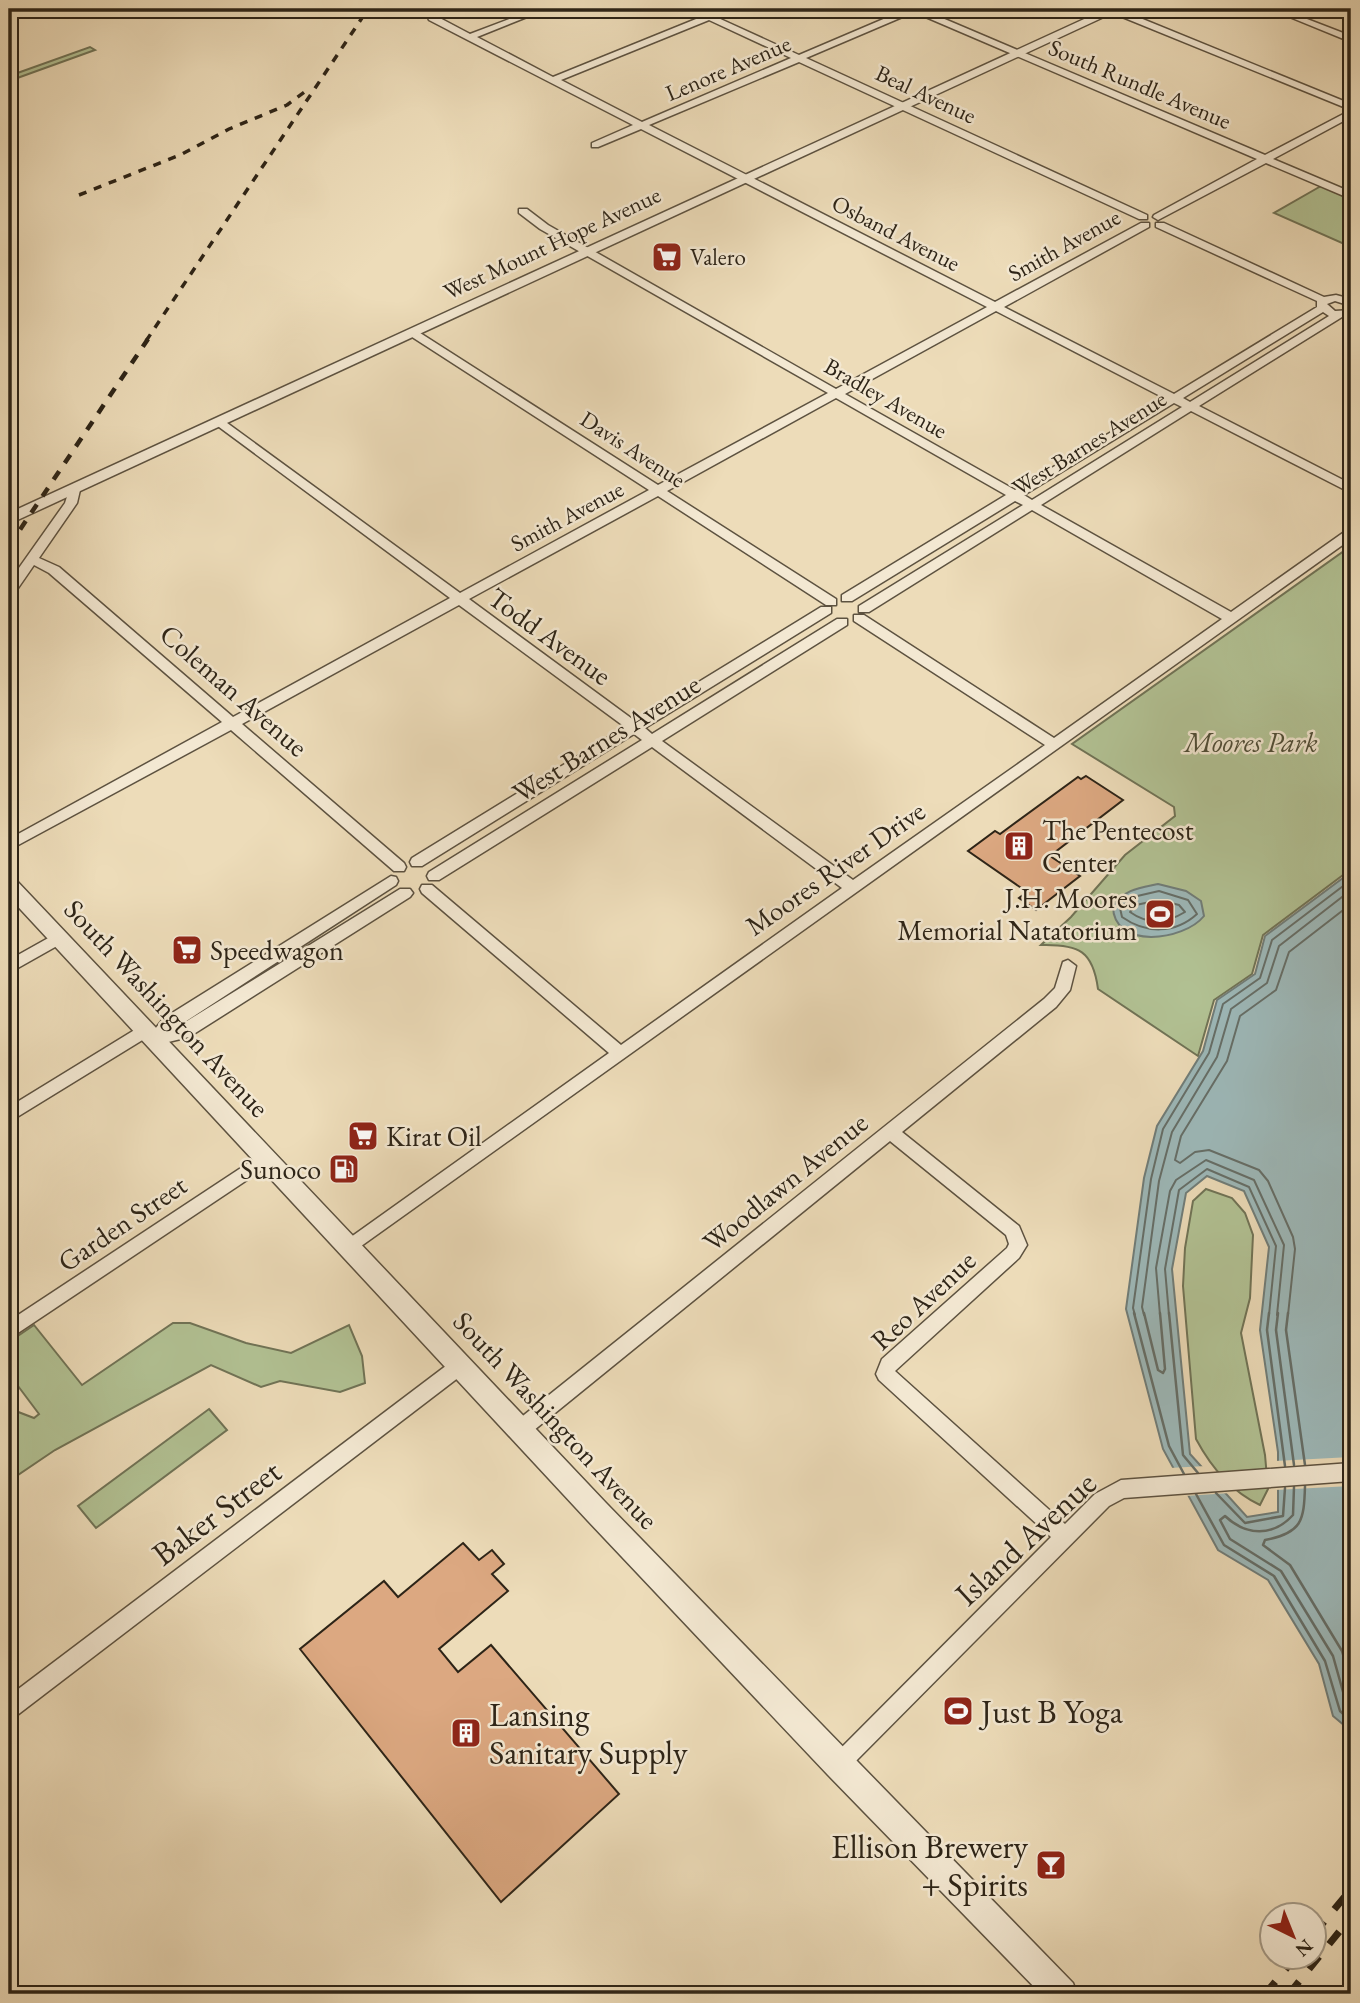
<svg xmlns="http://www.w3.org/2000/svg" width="1360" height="2003" viewBox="0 0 1360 2003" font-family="'EB Garamond',serif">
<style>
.green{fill:#b2c294;stroke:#707356;stroke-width:2}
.water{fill:#9db9ba;stroke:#707d79;stroke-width:2;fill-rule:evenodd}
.pier{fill:#eddcb9}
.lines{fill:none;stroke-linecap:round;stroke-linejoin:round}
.shore-far1{stroke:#656e68;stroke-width:2}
.shore{stroke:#656e68;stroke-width:2.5}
.building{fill:#dca881;stroke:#2d2417;stroke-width:2}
.minor-casing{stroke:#5d5240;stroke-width:3}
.tertiary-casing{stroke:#5d5240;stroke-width:3}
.minor{fill:#f3e8d2;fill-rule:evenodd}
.tertiary{fill:#f3e8d2;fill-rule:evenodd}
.rail-far2{stroke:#2d2417;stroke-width:3.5;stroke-dasharray:8 8;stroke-linecap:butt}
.rail-far1{stroke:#2d2417;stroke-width:4.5;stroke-dasharray:10 10;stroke-linecap:butt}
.rail{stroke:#2d2417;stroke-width:7;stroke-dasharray:16 16;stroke-linecap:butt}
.labels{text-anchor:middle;stroke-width:5;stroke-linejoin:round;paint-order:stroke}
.far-street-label{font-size:23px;fill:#2d2417;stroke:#f3e8d2}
.far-poi-label{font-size:23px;fill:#2d2417;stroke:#f3e8d2;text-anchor:start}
.street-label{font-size:28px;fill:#2d2417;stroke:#f3e8d2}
.park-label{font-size:28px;font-style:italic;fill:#4e4c36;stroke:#f3e8d2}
.poi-label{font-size:28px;fill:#2d2417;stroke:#f3e8d2;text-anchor:start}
.near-street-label{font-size:33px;fill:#2d2417;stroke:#f3e8d2}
.near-poi-label{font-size:33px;fill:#2d2417;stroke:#f3e8d2;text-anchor:start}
</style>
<rect width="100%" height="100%" fill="#eddcb9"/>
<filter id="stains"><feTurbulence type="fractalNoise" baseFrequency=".00286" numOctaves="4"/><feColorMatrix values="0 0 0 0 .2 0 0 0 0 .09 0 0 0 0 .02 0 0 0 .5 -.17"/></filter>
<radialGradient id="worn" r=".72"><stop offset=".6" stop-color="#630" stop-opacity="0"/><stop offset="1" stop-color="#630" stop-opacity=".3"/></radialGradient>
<g class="green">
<polygon points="90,47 95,50 9,81 9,76"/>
<polygon points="1321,186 1351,199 1351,247 1274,213"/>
<path d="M1351,546V869L1263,935L1252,974L1214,1000L1198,1056L1098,989C1093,951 1079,944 1041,945L1071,917L1125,855L1175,816L1174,807L1072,744Z"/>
<path d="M1206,1189L1232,1198L1245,1213L1253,1235L1250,1298L1241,1333L1265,1455L1268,1489L1260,1505C1230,1491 1211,1467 1196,1439L1183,1286L1185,1248L1193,1201Z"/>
<polygon points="173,1323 190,1323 246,1343 291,1353 349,1325 362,1356 365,1383 340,1392 280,1381 261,1387 211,1365 55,1450 9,1481 9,1413 13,1410 34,1418 39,1414 9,1374 9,1342 34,1325 82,1385"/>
<polygon points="209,1409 227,1430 96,1528 78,1506"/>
</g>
<g class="water">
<path d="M1351,872V1731L1333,1716L1319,1664L1268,1580L1218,1550L1163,1449L1126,1309L1144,1178L1157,1126L1203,1051L1217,1000L1255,974L1265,936ZM1207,1176L1244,1191L1269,1247L1260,1330L1278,1452V1512L1247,1517L1190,1454L1172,1269L1186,1193Z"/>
<path d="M1158,884L1186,891L1201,901L1204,916C1184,941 1113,950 1113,906C1125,889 1139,888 1158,884Z"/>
</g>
<g class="pier">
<polygon points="1351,1457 1351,1486 1275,1490 1275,1461"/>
<polygon points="1206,1466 1231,1493 1185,1496 1169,1468"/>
</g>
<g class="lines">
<g class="shore-far1">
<path d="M1159,891L1188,900L1197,914C1175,934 1146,934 1122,917L1120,908L1133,897Z"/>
<path d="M1159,900L1179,905L1185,912C1167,923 1148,925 1130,912L1136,905Z"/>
<polyline points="1135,1315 1133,1308 1151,1179 1163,1129 1209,1053 1223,1004 1260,978 1272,940 1351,880"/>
<polyline points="1144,1315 1142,1307 1159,1181 1172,1132 1217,1057 1231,1009 1267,983 1279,946 1351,890"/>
<polyline points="1160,1315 1156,1268 1170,1191 1176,1180 1206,1160 1254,1180 1284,1245 1277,1315"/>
<polyline points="1169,1315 1165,1269 1179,1190 1207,1169 1249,1187 1276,1246 1269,1315"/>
<polyline points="1288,1315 1295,1249 1293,1237 1268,1181 1259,1170 1209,1150 1195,1152 1180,1163 1175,1160 1181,1136 1227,1061 1240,1016 1276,990 1289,952 1351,904"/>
</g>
<g class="shore">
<polyline points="1134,1313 1169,1446 1184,1474"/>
<polyline points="1144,1313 1158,1370 1163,1373 1165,1369 1160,1313"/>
<polyline points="1169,1313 1183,1455 1198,1473"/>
<polyline points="1269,1313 1267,1330 1285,1466"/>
<polyline points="1278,1313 1276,1330 1294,1465"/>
<polyline points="1288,1313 1286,1330 1305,1465"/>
<path d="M1305,1486C1304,1521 1302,1533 1265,1540L1263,1545L1290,1565L1342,1651L1351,1682"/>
<path d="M1294,1487L1293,1515C1273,1537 1246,1536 1225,1516L1220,1520L1230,1539L1281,1571L1333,1656L1347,1706L1351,1710"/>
<polyline points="1216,1493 1245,1523 1283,1516 1285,1488"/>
<polyline points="1196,1494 1224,1545 1274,1576 1325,1661 1340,1711 1351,1721"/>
</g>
</g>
<g class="building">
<polygon points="1086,776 1123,800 1050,856 1080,876 1036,910 1019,898 1027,892 968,851 995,831 1000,834 1078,777 1081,779"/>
<polygon points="463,1543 479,1560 492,1550 504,1564 492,1574 508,1591 439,1649 458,1672 491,1645 619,1794 501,1902 300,1649 384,1581 398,1597"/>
</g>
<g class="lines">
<g class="minor-casing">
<g id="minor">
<path d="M428,9H436V16L470,34L536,9H547L477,37L553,77L701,17L688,9H699L709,14L721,9H732L716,17L799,55L907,9H921L1265,155L1351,110V117L1273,159L1351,192V199L1266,163L1158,220L1153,217L1154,215L1257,159L914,12L806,58L1147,215V219H1139L799,62L649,125L995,302L1141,223H1149V227L1004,307L1174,394L1317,307V301L1156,227V223H1164L1324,297L1336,295L1351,299V306L1335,301L1327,304L1335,311L1351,310V316L1342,317L1199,406L1351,484V493L1191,411L1041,505L1231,612L1347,530L1351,529V539L350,1254L344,1252L341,1247L344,1242L609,1053L422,893L420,889L422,885H432L621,1045L842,888L652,747L439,880H429L427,876L429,872L642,740L634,734L422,866H412L410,862L412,858L625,727L459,605L242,724L404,863L406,867L404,871H394L231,730L9,850V839L222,722L49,573L34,565L14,594L9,595V582L65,503L70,487H78L80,490L77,503L39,558L59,567L233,717L450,598L215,424V420H223L460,593L649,490L409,335V331H417L658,485L828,393L540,229L519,213V209H527L548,225L836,389L987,307L641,129L598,147H592V143L633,125L429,20L426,13ZM709,20L791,58L642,122L561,80ZM996,311L1166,399L1015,490L845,394ZM1323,312L1329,316L1190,402L1183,398ZM836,398L1006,495L842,595V601H852L1015,501L1023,505L859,606V612H869L1032,510L1222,619L1054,738L864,615H854V621L1045,745L853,880L662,741L847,625V619H837L652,734L645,728L831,613V607H821L635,721L469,599L658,496L826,605H836V599L667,491ZM1174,403L1182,407L1032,500L1024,495Z"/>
<polygon points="1109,9 1118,9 1351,104 1351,110 1110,12"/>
<polygon points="1270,9 1281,9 1351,36 1351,42"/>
<polygon points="391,876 396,877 398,881 396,885 174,1029 400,889 410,889 413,893 410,897 189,1037 156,1045 150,1043 149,1036 9,1122 9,1107 141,1026 147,1024 155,1029 164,1018"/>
<polygon points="59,932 67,938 64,942 9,973 9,960"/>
<polygon points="1068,960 1076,966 1070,990 1056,1007 902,1132 1019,1226 1027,1245 1019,1258 895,1371 1065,1524 1095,1494 1121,1480 1351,1463 1351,1481 1124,1498 1109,1506 845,1772 838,1776 831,1772 827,1765 831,1758 1051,1537 879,1380 876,1374 882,1359 1007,1248 1009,1244 1006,1235 890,1141 528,1435 521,1438 514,1435 512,1429 514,1423 1044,999 1055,988 1063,962"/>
<polygon points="265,1152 271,1154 273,1159 271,1164 9,1339 9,1321"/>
<polygon points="461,1357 467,1359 470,1365 467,1371 16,1716 9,1719 9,1696 455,1359"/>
</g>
</g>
<g class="tertiary-casing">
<g id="tertiary">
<polygon points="1106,9 1121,9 9,524 9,513"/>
<polygon points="9,878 16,880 606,1503 1073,1983 1077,1994 1041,1994 828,1775 588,1521 9,897"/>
</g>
</g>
<use href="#minor" class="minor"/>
<use href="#tertiary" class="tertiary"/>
<g class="rail-far2">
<polyline points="79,195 180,155 229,129 287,105 310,88"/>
<polyline points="146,341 368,9"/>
</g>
<polyline class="rail-far1" points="9,546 148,339"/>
<g class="rail">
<polyline points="1314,1934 1351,1889"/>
<polyline points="1265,1994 1295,1958"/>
<polyline points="1289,1994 1351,1917"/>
</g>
</g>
<defs>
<g id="supermarket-square" transform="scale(1.575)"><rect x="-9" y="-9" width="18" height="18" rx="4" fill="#8f2418" stroke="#f3e8d2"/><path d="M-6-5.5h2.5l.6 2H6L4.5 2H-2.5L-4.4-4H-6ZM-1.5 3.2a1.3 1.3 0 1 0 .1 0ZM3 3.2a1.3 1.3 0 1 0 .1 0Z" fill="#fff"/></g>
<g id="building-square" transform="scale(1.575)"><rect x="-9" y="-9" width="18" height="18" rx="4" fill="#8f2418" stroke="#f3e8d2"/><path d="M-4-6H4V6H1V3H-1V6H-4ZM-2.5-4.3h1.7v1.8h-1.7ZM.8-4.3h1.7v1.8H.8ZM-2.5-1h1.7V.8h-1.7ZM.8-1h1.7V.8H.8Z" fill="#fff"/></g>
<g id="stadium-square" transform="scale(1.575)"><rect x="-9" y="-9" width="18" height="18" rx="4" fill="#8f2418" stroke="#f3e8d2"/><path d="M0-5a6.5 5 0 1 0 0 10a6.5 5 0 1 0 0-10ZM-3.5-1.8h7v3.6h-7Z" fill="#fff"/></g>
<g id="fuel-square" transform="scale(1.575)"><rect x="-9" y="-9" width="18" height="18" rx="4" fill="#8f2418" stroke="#f3e8d2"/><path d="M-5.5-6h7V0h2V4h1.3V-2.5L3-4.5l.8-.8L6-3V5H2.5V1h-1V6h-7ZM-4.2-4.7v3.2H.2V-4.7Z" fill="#fff"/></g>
<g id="bar-square" transform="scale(1.575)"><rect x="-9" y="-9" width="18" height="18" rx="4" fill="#8f2418" stroke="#f3e8d2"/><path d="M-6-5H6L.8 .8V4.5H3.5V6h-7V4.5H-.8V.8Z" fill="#fff"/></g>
</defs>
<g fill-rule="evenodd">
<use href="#supermarket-square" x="667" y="257"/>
<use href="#building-square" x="1019" y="846"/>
<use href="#stadium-square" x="1160" y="914"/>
<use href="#supermarket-square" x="187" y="950"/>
<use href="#supermarket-square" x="363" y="1136"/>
<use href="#fuel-square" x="344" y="1169"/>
<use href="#stadium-square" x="958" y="1711"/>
<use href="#building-square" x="466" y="1733"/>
<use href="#bar-square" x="1051" y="1865"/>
</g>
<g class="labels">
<g class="far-street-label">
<text transform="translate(728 68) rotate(-23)" y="8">Lenore Avenue</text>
<text transform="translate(1140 84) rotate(23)" y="8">South Rundle Avenue</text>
<text transform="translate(926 94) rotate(25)" y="8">Beal Avenue</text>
<text transform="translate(896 233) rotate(27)" y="8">Osband Avenue</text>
<text transform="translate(552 243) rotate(-25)" y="8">West Mount Hope Avenue</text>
<text transform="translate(1064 245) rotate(-29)" y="8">Smith Avenue</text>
<text transform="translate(886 398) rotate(30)" y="8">Bradley Avenue</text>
<text transform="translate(1089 443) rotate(-32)" y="8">West Barnes Avenue</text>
<text transform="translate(633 449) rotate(33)" y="8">Davis Avenue</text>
<text transform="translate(567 516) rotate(-28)" y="8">Smith Avenue</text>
</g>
<g class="far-poi-label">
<text x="690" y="265">Valero</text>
</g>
<g class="street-label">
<text transform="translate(550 636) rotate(36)" y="10">Todd Avenue</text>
<text transform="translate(234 690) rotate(41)" y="10">Coleman Avenue</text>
<text transform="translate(606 738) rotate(-32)" y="10">West Barnes Avenue</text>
<text transform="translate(835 868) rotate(-35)" y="10">Moores River Drive</text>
<text transform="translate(167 1008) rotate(47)" y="10">South Washington Avenue</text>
<text transform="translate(785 1182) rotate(-39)" y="10">Woodlawn Avenue</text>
<text transform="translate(122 1223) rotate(-34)" y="10">Garden Street</text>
<text transform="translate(923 1300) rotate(-43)" y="10">Reo Avenue</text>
<text transform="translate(556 1420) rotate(47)" y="10">South Washington Avenue</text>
</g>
<g class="park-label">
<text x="1251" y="752">Moores Park</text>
</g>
<g class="poi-label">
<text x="1042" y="840">The Pentecost<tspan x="1042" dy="32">Center</tspan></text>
<text x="1137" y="908" text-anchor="end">J.H. Moores<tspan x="1137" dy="32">Memorial Natatorium</tspan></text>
<text x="210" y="960">Speedwagon</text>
<text x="386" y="1146">Kirat Oil</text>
<text x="321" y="1179" text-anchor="end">Sunoco</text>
</g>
<g class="near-street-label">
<text transform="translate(216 1512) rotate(-37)" y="12">Baker Street</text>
<text transform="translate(1025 1538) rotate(-43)" y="12">Island Avenue</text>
</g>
<g class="near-poi-label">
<text x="981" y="1723">Just B Yoga</text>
<text x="489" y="1726">Lansing<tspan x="489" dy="38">Sanitary Supply</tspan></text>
<text x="1028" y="1858" text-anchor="end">Ellison Brewery<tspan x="1028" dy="38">+ Spirits</tspan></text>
</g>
</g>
<rect width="1360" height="2003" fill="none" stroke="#eddcb9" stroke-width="35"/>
<rect x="10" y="10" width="1339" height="1982" fill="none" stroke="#2d2417" stroke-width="3.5"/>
<rect x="18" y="18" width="1325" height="1968" fill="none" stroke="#2d2417" stroke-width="2"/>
<g transform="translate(1293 1936) rotate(137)"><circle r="33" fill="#f3e8d2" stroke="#a49a87" stroke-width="2"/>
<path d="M0-5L12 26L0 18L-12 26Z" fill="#8f2418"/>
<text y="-10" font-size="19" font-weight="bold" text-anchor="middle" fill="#2d2417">N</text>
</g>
<rect width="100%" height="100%" filter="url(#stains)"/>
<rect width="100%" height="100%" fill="url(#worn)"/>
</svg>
